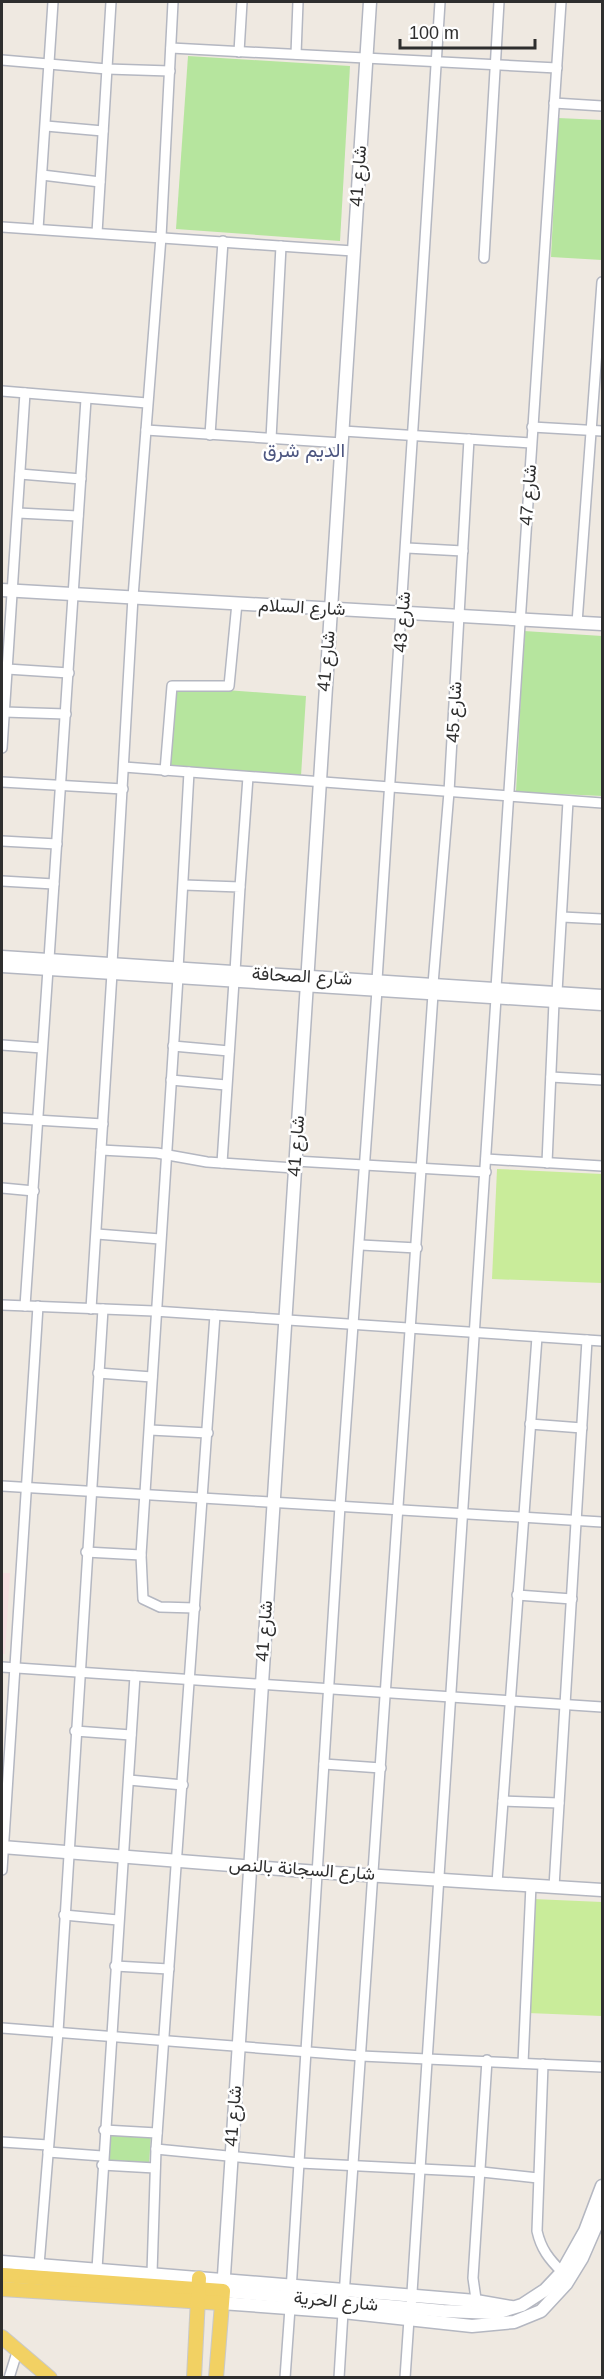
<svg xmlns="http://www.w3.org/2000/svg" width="604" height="2379" viewBox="0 0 604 2379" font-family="Arial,Vazirmatn,sans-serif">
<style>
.medical{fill:#f5dfe0}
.green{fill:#b6e59e}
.pitch{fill:#c9ec9a}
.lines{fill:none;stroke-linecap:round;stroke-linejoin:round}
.street-casing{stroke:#b4b7c1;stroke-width:12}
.secondary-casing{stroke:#b4b7c1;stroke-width:15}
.primary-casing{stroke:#c9c9c9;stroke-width:16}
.street{stroke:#fff;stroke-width:9}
.secondary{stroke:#fff;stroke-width:12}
.primary{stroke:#f2d163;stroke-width:14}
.labels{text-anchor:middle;stroke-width:5;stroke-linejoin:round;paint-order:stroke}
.street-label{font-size:18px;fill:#2e2e2e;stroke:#fff}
.neighbourhood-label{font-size:20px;fill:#4d5680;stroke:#fff}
</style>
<rect width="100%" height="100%" fill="#efe9e1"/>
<polygon class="medical" points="2,1573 10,1573 5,1654 2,1654"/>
<g class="green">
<polygon points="188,56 350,66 340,241 176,229"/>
<polygon points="558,118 602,120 602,260 551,257"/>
<polygon points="524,631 602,636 602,796 516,792"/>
<polygon points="173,686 306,696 301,776 168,766"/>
<polygon points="109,2132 151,2135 149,2164 107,2162"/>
</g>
<g class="pitch">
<polygon points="497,1169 602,1174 602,1283 492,1279"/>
<polygon points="533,1899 602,1902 602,2016 528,2013"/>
</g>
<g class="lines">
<g class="street-casing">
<g id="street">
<polyline points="171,48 557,68"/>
<polyline points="239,52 242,2"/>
<polyline points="296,54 298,2"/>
<polyline points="2,60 107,69 170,71"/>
<polyline points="554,103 602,106"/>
<polyline points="46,126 103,131"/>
<polyline points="42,175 100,182"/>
<polyline points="2,227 353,251"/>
<polyline points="38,229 53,2"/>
<polyline points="97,233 111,2"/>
<polyline points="484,258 499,2"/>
<polyline points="2,391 147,403"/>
<polyline points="532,427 602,431"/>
<polyline points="146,430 342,443"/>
<polyline points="343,431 531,443"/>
<polyline points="210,435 223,241"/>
<polyline points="271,439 281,246"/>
<polyline points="20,474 81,479"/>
<polyline points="18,513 78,516"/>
<polyline points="407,548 463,551"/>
<polyline points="577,623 602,282"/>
<polyline points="7,669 69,673"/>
<polyline points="4,712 66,714"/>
<polyline points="2,748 25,393"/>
<polyline points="124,767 602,803"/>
<polyline points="165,771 172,686 229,686 237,603"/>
<polyline points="2,782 123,789"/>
<polyline points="2,841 57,844"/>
<polyline points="2,881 54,884"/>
<polyline points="184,885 240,887 235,972"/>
<polyline points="240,887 248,777"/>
<polyline points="562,917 602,919"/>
<polyline points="49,959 86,399"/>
<polyline points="112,964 133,597 161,237 173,2"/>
<polyline points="178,969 189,772"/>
<polyline points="178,977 141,1555 143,1599 160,1607 195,1608"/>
<path d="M377,980C400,654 419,328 440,2"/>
<polyline points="433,984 449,792 469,439"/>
<polyline points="496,988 561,2"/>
<polyline points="557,992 568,801"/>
<polyline points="2,1045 42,1048"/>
<polyline points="173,1046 229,1051"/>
<polyline points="551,1077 602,1080"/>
<polyline points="171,1080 226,1085"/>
<polyline points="2,1118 103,1124"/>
<polyline points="101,1150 157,1153 207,1162 294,1168"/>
<polyline points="486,1159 602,1166"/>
<polyline points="295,1161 486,1172"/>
<polyline points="222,1163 234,981"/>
<polyline points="547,1163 554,1002"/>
<polyline points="2,1188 34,1191"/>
<polyline points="97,1234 160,1239"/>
<polyline points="361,1245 417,1248"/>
<polyline points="2,1305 154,1311 602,1341"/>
<polyline points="25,1306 48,969"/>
<polyline points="91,1309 112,973"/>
<polyline points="98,1373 152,1377"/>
<polyline points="530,1424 582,1428"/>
<polyline points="150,1430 208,1433"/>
<polyline points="2,1486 602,1522"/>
<polyline points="86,1552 141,1555"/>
<polyline points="517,1595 572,1599"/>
<polyline points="2,1667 602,1707"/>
<polyline points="75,1731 131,1735"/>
<polyline points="324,1764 381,1768"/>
<polyline points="129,1780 183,1785"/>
<polyline points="503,1801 559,1803"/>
<polyline points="2,1870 38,1306"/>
<polyline points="497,1883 537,1337"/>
<polyline points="554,1887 587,1340"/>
<polyline points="64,1915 118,1920"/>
<polyline points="115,1966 169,1969"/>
<polyline points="2,2028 361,2056 602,2067"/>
<polyline points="523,2063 531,1885"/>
<path d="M543,2064L537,2231C541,2249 549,2259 562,2272"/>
<polyline points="104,2130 157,2133"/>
<polyline points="2,2142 48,2145"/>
<polyline points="156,2149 300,2163 482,2172 538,2178"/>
<polyline points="48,2152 102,2156"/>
<polyline points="102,2165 155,2168"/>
<polyline points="39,2265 58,2032 103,1309"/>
<polyline points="97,2269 135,1676"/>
<polyline points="152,2273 156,2149 215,1315"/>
<polyline points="291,2291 340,1506 377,990"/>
<polyline points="344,2296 433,994"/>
<polyline points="477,2306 473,2278 487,2060"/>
<polyline points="411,2308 496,998"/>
<polyline points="9,2378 18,2349"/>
<polyline points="285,2378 290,2308"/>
<polyline points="339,2378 343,2312"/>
<polyline points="405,2378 409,2319"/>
</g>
</g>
<g class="secondary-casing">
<g id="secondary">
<polyline points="370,2 223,2291 443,2311 496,2313 522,2305 545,2290 562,2272 585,2231 602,2186"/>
<polyline points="2,590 602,624"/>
<polyline points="2,957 602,996"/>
<polyline points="2,966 602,1004"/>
<polyline points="2,1847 318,1872 602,1890"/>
<polyline points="2,2262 344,2290 476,2301 511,2307"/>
<polyline points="221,2303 343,2312 472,2326 514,2322 541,2311 566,2284 582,2258 602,2212"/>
</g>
</g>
<g class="primary-casing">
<g id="primary">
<polyline points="2,2275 223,2291 216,2378"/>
<polyline points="2,2289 221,2303"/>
<polyline points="2,2337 50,2378"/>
<polyline points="194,2378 199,2278"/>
</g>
</g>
<use href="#street" class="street"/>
<use href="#secondary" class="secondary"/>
<use href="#primary" class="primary"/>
</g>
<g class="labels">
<g class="street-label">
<text transform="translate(358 176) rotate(-86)" y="6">شارع 41</text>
<text transform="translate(528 495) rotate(-86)" y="6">شارع 47</text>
<text transform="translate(302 607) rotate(3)" y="6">شارع السلام</text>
<text transform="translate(402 622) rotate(-86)" y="6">شارع 43</text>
<text transform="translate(326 661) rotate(-85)" y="6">شارع 41</text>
<text transform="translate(454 712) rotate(-87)" y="6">شارع 45</text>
<text transform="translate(302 976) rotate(3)" y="6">شارع الصحافة</text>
<text transform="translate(296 1146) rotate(-86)" y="6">شارع 41</text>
<text transform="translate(264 1631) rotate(-86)" y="6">شارع 41</text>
<text transform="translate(302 1869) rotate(4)" y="6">شارع السجانة بالنص</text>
<text transform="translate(233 2116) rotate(-86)" y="6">شارع 41</text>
<text transform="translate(336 2301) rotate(5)" y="6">شارع الحرية</text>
</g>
<g class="neighbourhood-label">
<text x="304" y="457">الديم شرق</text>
</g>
</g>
<rect width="604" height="2379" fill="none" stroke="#2e2e2e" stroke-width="6"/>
<path d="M400 39v9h135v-9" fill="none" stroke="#2e2e2e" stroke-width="3"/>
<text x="409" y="39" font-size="18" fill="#2e2e2e" stroke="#ffffff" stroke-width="4.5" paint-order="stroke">100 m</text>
</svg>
